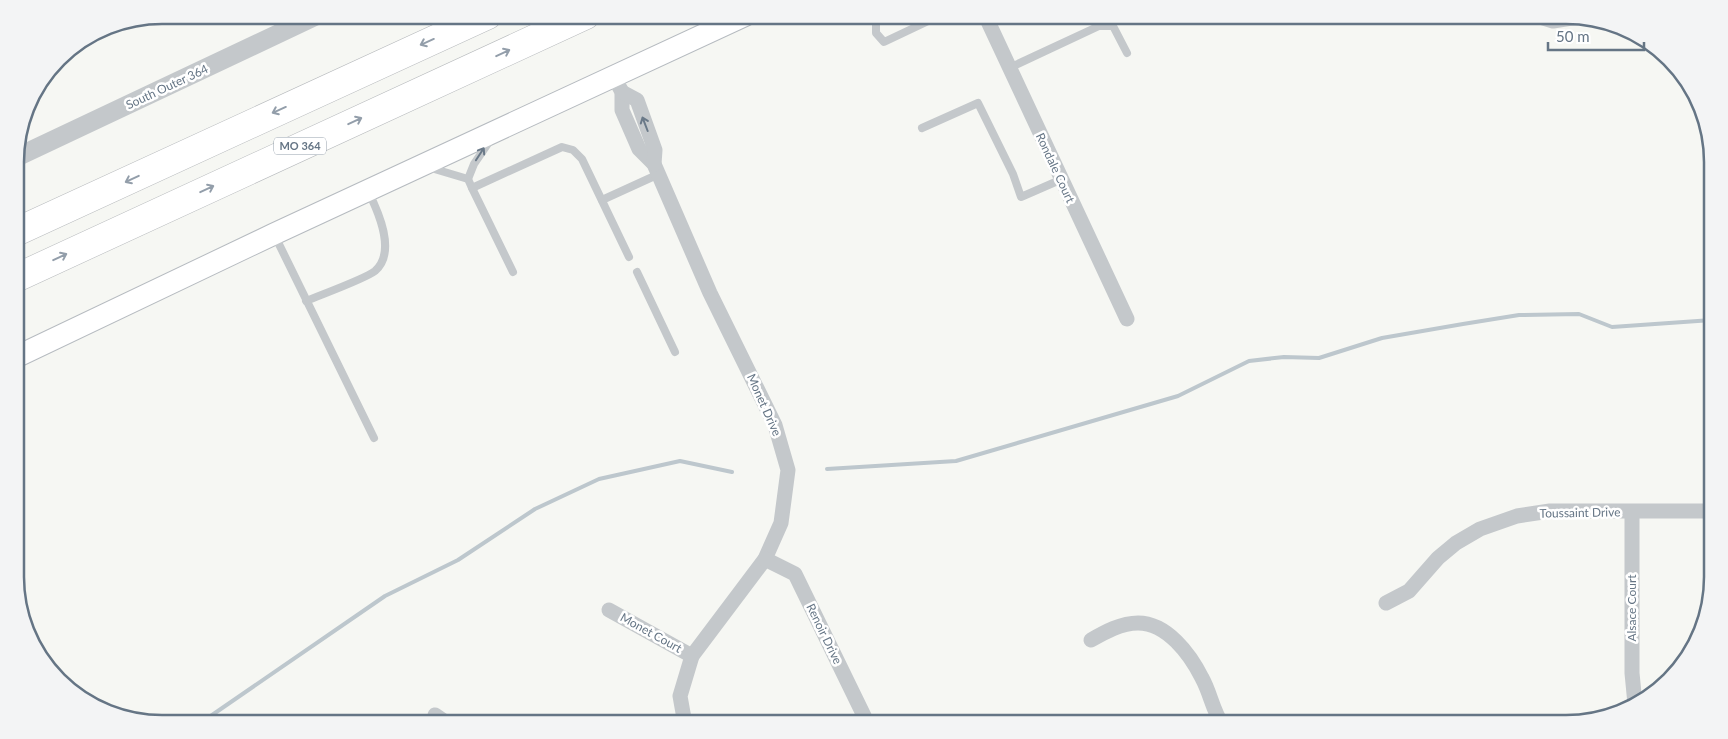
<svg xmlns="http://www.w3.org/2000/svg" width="1728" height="739" viewBox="0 0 1728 739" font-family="Lato,sans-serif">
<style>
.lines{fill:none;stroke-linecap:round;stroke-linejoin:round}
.stream{stroke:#bdc7cd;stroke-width:4}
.secondary-casing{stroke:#b6bbc0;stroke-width:23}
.motorway-casing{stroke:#b7babd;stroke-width:29}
.service{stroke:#c4c8cb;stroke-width:8}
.minor{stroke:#c4c8cb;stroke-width:15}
.tertiary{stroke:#c4c8cb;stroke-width:19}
.secondary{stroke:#fff;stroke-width:21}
.motorway{stroke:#fff;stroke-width:28}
.oneway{stroke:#939eaa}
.oneway2{stroke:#6a7988}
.labels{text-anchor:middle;stroke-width:5;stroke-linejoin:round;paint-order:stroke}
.shield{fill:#fff;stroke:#939eaa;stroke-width:1}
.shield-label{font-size:11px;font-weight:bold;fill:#657585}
.street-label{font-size:12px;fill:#657585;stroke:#fff}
.rim{fill:none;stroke:#657585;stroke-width:2.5}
</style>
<rect width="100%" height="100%" fill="#f6f7f3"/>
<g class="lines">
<g class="stream">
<polyline points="827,469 956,461 1178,396 1249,361 1284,357 1319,358 1382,338 1463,324 1519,315 1579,314 1612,327 1712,320"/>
<polyline points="199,724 385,596 458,560 535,509 599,479 680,461 732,472"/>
</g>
<g class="secondary-casing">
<polyline id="secondary" points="16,357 274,234 746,15"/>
</g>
<g class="motorway-casing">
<g id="motorway">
<polyline points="16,232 488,15"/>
<polyline points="16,278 586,15"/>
</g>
</g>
<g class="service">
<polyline points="878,15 876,16 876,33 884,42 941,15"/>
<polyline points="1009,68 1099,26 1113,26 1127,53"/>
<polyline points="922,128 978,103 1013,174 1021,197 1060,180"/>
<polyline points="431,168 468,179 472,188 562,147 573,150 582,159 629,257"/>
<polyline points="468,179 474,164 489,142"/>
<polyline points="472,188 513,272"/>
<polyline points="602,200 659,174"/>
<polyline points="275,236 374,438"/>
<polyline points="637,272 675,352"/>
<path d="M306,301C320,295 365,279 375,271C397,252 378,211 368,191"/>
</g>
<g class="minor">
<polyline points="985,15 1127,319"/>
<polyline points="1534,15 1553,21 1578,17"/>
<polyline points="614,77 622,92 622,110 639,149 654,164 710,293 775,425 788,470 781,523 765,559 692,656 680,696 685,724"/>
<polyline points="622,92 637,100 655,150 654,164"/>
<polyline points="1632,512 1632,673 1635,704"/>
<polyline points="765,559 795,574 868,724"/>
<polyline points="1386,603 1409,591 1438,558 1456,543 1480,529 1517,516 1550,511 1713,511"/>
<polyline points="609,610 692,656"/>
<path d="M1091,640C1105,632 1121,623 1138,623C1167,623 1190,654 1202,678C1210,692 1213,711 1222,724"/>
<polyline points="435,715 448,724"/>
</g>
<polyline class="tertiary" points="15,158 318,15"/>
<use href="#secondary" class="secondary"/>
<use href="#motorway" class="motorway"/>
</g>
<defs><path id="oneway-shaft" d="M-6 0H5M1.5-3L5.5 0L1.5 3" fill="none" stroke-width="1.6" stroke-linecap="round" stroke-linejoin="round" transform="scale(1.25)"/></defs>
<g class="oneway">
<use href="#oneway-shaft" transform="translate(427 42) rotate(156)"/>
<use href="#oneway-shaft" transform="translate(503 53) rotate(-25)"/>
<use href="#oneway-shaft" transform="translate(279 110) rotate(156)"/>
<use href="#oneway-shaft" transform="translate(355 121) rotate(-25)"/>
<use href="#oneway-shaft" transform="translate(132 179) rotate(155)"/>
<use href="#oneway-shaft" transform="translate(207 189) rotate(-25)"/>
<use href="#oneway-shaft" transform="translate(60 257) rotate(-25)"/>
</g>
<g class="oneway2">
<use href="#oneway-shaft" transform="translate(645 124) rotate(-111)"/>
<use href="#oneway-shaft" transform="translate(480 154) rotate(-57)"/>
</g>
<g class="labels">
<rect class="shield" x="274" y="137.5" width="52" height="17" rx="4"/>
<g class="shield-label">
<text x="300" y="150">MO 364</text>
</g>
<g class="street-label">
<text transform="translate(167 87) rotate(-25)" y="4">South Outer 364</text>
<text transform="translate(1055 168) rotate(65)" y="4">Rondale Court</text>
<text transform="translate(764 405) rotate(66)" y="4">Monet Drive</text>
<text transform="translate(1580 513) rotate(-1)" y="4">Toussaint Drive</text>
<text transform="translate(1632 608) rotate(-90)" y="4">Alsace Court</text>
<text transform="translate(651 633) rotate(29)" y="4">Monet Court</text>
<text transform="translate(824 634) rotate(64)" y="4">Renoir Drive</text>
</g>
</g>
<path d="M0 0H1728V739H0ZM162 24H1566A138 138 0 0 1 1704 162V577A138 138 0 0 1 1566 715H162A138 138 0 0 1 24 577V162A138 138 0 0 1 162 24Z" fill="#f3f4f5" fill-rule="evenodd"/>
<path class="rim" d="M162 24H1566A138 138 0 0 1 1704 162V577A138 138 0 0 1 1566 715H162A138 138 0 0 1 24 577V162A138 138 0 0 1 162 24Z"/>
<path d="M1548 42v8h96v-8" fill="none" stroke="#657585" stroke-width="2.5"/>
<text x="1556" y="42" font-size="15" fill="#657585" stroke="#ffffff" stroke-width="4" paint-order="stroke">50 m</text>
</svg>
